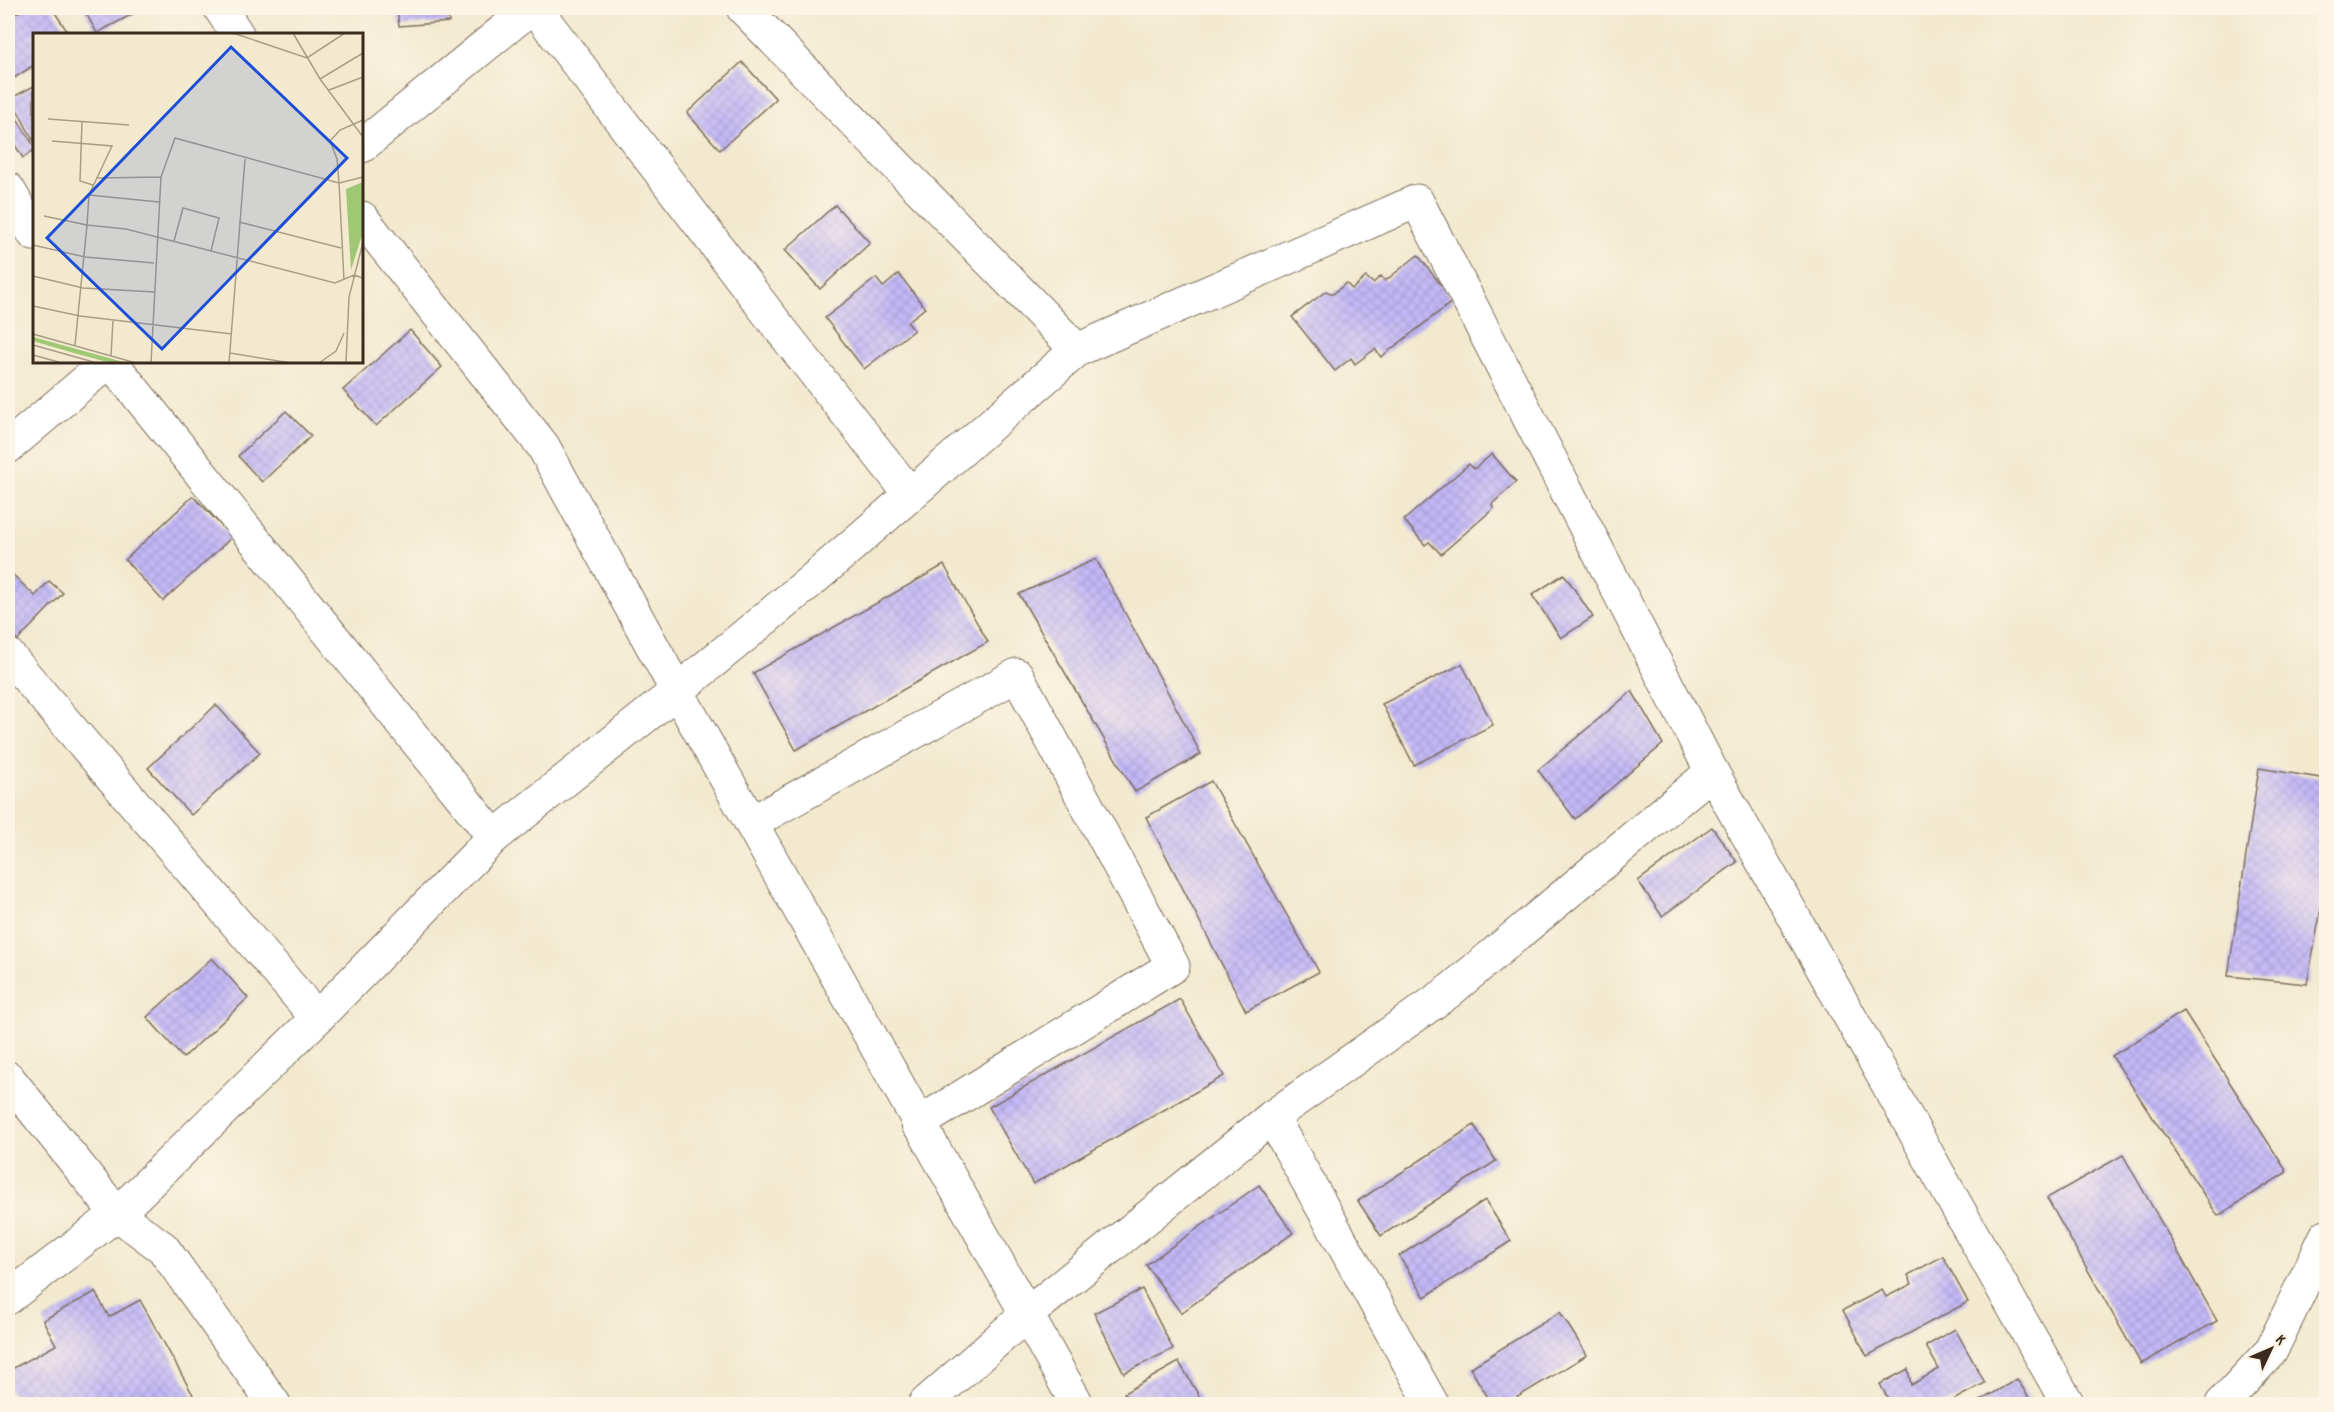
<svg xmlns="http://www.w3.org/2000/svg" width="2334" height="1412" viewBox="0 0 2334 1412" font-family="Dekko,sans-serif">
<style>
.building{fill:url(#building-cross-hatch)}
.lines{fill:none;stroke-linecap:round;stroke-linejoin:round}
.minor-casing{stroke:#7b6d5c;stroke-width:35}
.tertiary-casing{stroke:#7b6d5c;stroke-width:35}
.minor{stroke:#fff;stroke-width:33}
.tertiary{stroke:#fff;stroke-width:33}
.inset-road{fill:none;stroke:#a99d88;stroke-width:1.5}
.view{fill:#1d4ed8;fill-opacity:0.15;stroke:#1d4ed8;stroke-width:3}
.inset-edge{fill:none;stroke:#3b2a1e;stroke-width:3}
</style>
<defs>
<pattern id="building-cross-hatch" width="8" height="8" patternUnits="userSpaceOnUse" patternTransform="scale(1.5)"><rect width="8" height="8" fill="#c3b8f7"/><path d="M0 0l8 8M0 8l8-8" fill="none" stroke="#a89ed3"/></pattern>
</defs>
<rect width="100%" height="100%" fill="#fcf5e5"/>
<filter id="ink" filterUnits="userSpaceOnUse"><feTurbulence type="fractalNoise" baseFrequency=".0167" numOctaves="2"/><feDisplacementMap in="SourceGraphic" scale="12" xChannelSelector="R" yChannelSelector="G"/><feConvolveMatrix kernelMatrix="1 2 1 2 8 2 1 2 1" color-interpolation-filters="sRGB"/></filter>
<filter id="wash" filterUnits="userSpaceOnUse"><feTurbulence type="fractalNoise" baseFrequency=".008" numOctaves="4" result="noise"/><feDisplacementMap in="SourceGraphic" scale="24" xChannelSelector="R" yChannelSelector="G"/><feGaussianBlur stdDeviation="1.35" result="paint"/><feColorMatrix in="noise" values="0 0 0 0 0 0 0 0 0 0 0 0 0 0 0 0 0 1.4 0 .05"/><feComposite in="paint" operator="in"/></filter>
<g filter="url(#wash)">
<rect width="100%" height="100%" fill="#f2e9cf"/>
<g id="blocks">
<g class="building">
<polygon points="25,8 52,8 69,34 34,34 34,65 8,82 8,18"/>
<polygon points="83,8 144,8 97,33"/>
<polygon points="397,8 447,8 449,22 399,26"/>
<polygon points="742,62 776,99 720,150 687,113"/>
<polygon points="34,86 34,142 11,98"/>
<polygon points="16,117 34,146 34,150 23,158 8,134 8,123"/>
<polygon points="835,205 870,243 820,289 785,250"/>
<polygon points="1418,255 1453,301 1381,357 1375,349 1355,364 1351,358 1335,371 1292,317 1326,291 1333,294 1346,283 1352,289 1366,277 1373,283 1381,276 1385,281"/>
<polygon points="899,274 925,308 907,322 914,330 864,369 825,318 876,278 883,287"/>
<polygon points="410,330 442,367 376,426 343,390"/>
<polygon points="286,411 311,436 262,482 238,456"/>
<polygon points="1492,454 1516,482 1492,504 1493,509 1441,554 1429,542 1425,545 1404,520 1469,464 1474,469"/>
<polygon points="193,496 232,537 163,601 125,560"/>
<polygon points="1096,559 1201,754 1135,792 1019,594"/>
<polygon points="944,565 988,642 796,750 753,673"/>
<polygon points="8,570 35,596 49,581 63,593 18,640 8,631"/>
<polygon points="1564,574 1593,617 1561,638 1532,595"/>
<polygon points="1462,664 1493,725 1414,765 1382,704"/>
<polygon points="1632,691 1663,744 1575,819 1538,770"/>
<polygon points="216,705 260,753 191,815 148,768"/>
<polygon points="2259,768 2326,779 2326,883 2307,984 2228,976"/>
<polygon points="1211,781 1319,972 1246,1011 1146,817"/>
<polygon points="1712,827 1737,862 1662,916 1638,881"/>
<polygon points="212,958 248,998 183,1058 147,1017"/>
<polygon points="1180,999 1224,1076 1033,1184 989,1107"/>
<polygon points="2184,1011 2287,1172 2218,1216 2112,1056"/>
<polygon points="1474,1125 1496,1161 1381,1236 1358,1201"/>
<polygon points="2123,1155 2217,1321 2141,1364 2047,1198"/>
<polygon points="1259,1185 1293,1233 1181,1313 1146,1265"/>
<polygon points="1485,1200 1511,1241 1425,1297 1399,1256"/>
<polygon points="1943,1256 1968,1302 1867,1356 1843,1310 1882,1290 1886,1297 1912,1284 1908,1275"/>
<polygon points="1142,1289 1173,1349 1124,1373 1094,1313"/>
<polygon points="95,1292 109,1317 140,1300 198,1404 18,1404 8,1386 8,1371 56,1345 43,1320"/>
<polygon points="1560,1312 1587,1355 1506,1404 1492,1404 1470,1368"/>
<polygon points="1955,1329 1985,1383 1946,1404 1891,1404 1880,1384 1908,1369 1911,1385 1939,1369 1926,1346"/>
<polygon points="1179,1362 1204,1404 1131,1404 1124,1393"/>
<polygon points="2017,1379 2033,1404 1975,1404"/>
</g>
</g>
</g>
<g filter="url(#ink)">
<use href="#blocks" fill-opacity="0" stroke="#7b6d5c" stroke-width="1.5"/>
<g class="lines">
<g class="minor-casing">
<g id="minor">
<polyline points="220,8 237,34"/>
<polyline points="535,8 767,312 910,494"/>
<polyline points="743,8 1077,350 1417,201 1712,772 2068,1404"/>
<polyline points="362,146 531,8"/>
<polyline points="8,189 34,234"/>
<polyline points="111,362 494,837"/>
<polyline points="8,655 317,1018"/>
<polyline points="751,823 1017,675 1173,966 918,1124"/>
<polyline points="8,1078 117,1214 163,1248 274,1404"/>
<polyline points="1272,1117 1432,1404"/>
<polyline points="8,1298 117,1214 317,1018 494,837 677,691 811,581 1077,350"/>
<polyline points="925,1404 1026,1315 1272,1117 1447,993 1712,772"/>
<polyline points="2222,1404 2271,1351 2326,1236"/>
</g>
</g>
<g class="tertiary-casing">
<g id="tertiary">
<polyline points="362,218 543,446 677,691 1077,1404"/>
<polyline points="8,447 108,362"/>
</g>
</g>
<use href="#minor" class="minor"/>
<use href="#tertiary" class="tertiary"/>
</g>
</g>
<g transform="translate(33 33)">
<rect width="330" height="330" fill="#f2e9cf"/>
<path d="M330,149V199L318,237L313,156ZM0,304L94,330H78L41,320L0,308Z" fill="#9fc874"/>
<path class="inset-road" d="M200,0L274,25L312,0M260,0L287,46L330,104M287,46L330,20M296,57L330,44M15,86L96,92M49,88L47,148L60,152M297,108L307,97L330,87M63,145L128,144L142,105L306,150L304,126L297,108L282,95M56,162L126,169M11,183L54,192L56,162L79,113L19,108M206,189L308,215M141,208L150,175L186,185L178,218M0,212L52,224L121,230M0,243L50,255L122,259M311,247L306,150L330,144M0,273L47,283L199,301M0,301L103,330M0,312L64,330M42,312L54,192L93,196L302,250L321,242L330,245M197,320L258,330M0,322L29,330M78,323L80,287M118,330L128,144M196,330L212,126M286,330L303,318L311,300M313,330L316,264L330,209"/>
<path class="view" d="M198,14L314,125L129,316L14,205Z"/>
<rect width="330" height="330" class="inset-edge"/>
</g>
<rect width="2334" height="1412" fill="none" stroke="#fcf5e5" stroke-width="30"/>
<g transform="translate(2271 1349) rotate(46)" stroke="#fcf5e5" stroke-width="4.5" paint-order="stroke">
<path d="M0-4.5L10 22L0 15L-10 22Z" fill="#3b2a1e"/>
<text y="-9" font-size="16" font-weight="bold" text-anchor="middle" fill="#3b2a1e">K</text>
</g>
</svg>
